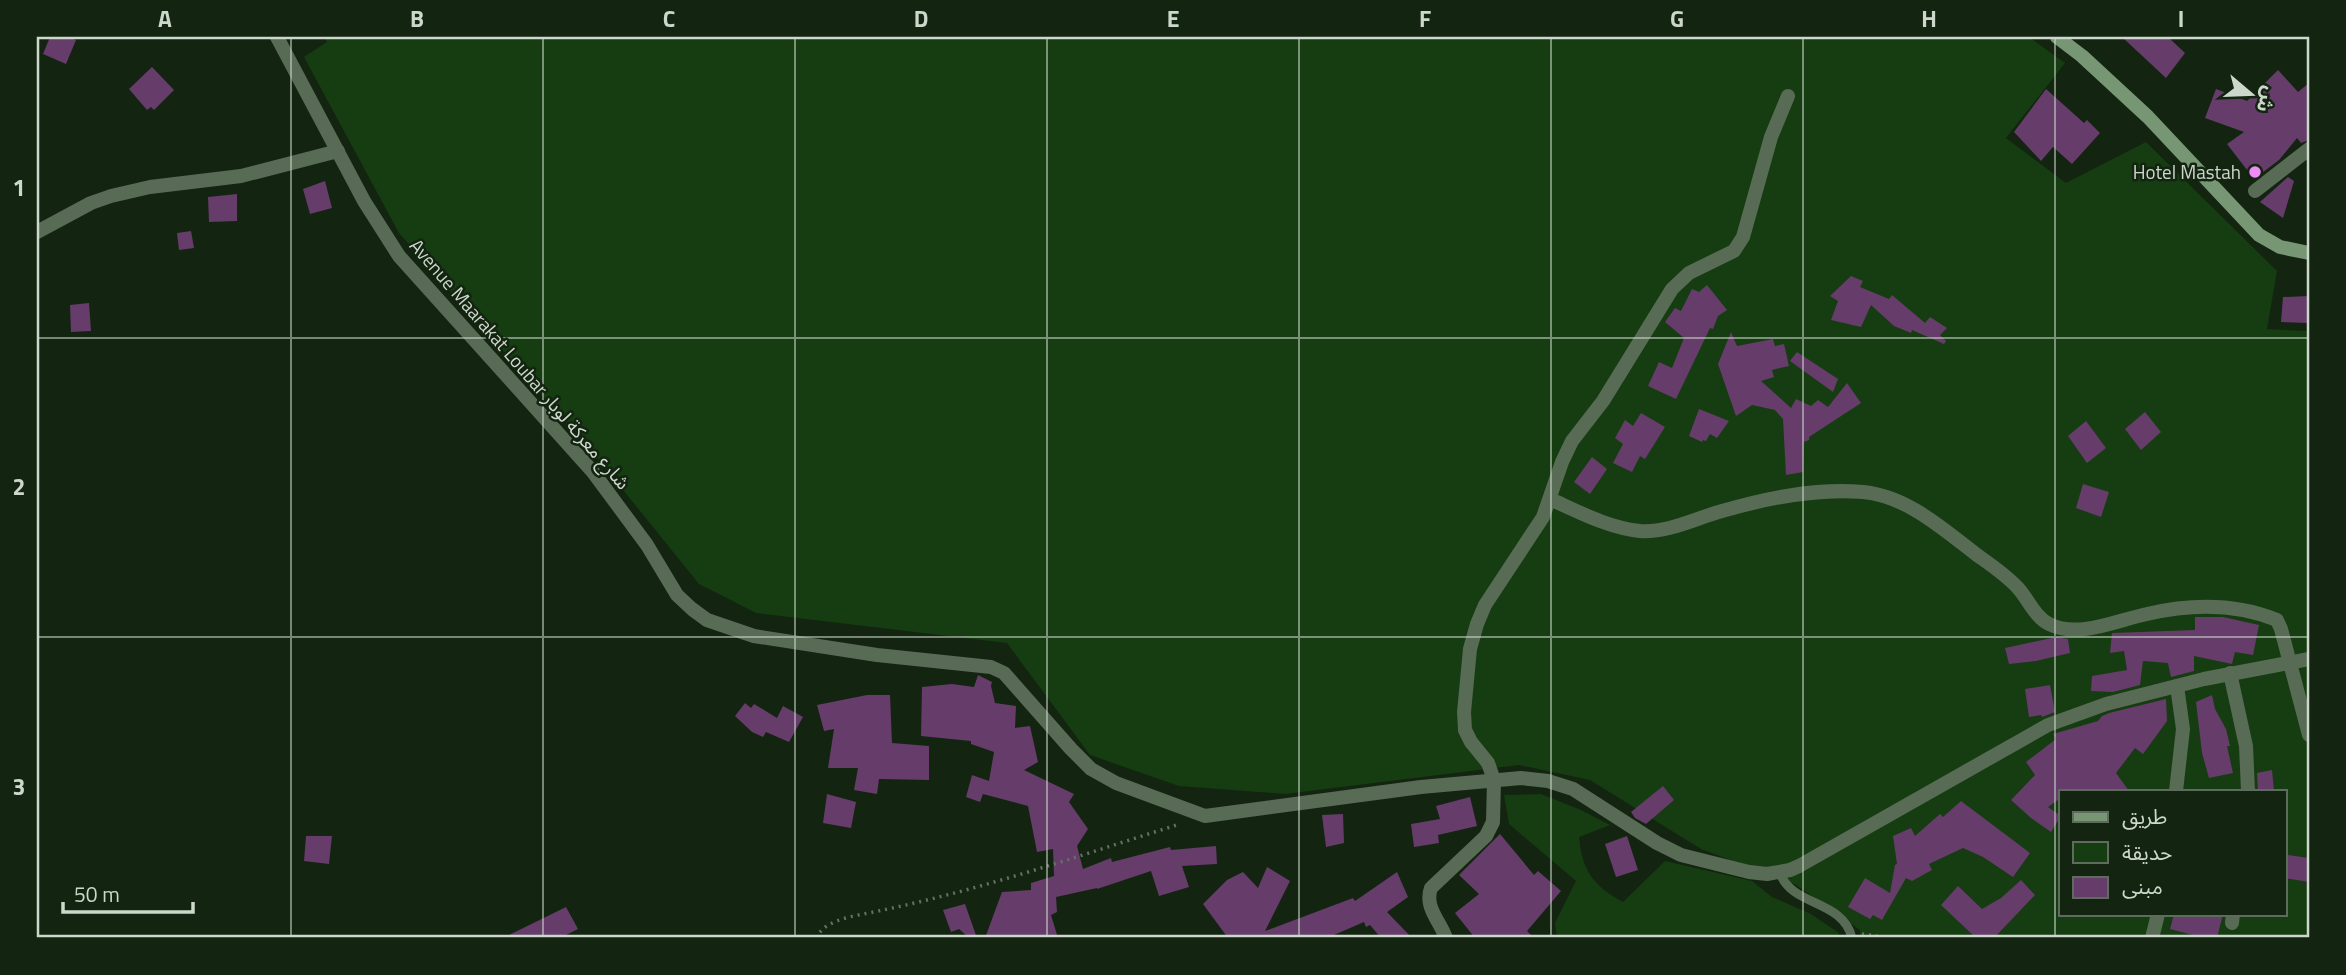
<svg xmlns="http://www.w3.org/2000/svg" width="2346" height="975" viewBox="0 0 2346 975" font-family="'Titillium Web','Noto Sans Arabic',sans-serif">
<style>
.green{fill:#163c11;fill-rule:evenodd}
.building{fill:#663c6a}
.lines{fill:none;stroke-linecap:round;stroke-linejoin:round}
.path{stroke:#637262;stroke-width:3.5;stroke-dasharray:2 5;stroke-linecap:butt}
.lane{stroke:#586b55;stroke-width:9}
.street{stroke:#586b55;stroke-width:14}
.secondary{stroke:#779673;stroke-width:14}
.grid{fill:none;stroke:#cdd8cc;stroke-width:2;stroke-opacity:0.55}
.poi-dot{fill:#ef8bf7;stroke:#132411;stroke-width:2.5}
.labels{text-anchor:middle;stroke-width:5;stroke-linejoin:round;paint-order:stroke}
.poi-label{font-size:19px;fill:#cdd8cc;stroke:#132411;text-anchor:end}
.street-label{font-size:19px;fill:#cdd8cc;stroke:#132411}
.neatline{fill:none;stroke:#cdd8cc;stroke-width:2.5}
.grid-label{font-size:23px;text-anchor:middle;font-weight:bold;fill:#cdd8cc}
</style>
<rect width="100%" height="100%" fill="#132411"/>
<g class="green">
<path d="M324,37H2029L2065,63L2006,138L2066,183L2146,142L2277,271L2267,329L2309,331V938H1860V930L1796,885L1701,849L1590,780L1519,765L1285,794L1179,786L1090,755L1007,643L756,613L699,584L594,454L399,233L304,57L327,42ZM2061,791H2285V914H2061Z"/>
<path d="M1541,794L1581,810L1610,825L1579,837C1582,871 1594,886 1623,902L1665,861L1752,881L1772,897L1811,914L1839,933L1838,938H1557L1555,923L1576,881L1509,824L1504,795Z"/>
</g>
<g class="building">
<polygon points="50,37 68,37 76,40 66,64 43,54"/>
<polygon points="2122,37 2168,37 2185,53 2166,78"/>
<polygon points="152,67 174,90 154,110 151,107 147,110 129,89"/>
<polygon points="2278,70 2298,92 2309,83 2309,140 2301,143 2297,138 2279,160 2254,179 2227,144 2244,132 2205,118 2216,89 2247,101"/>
<polygon points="2046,89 2084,123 2087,120 2100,133 2072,164 2053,147 2041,161 2014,132"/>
<polygon points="2288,177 2294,181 2283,218 2260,202"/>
<polygon points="325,181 332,208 310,214 303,189"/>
<polygon points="237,194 237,221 209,222 208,197"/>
<polygon points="191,231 194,248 179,250 177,233"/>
<polygon points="1851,276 1863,281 1860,287 1889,299 1892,295 1925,323 1930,317 1947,328 1940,335 1946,341 1944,344 1912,330 1911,333 1894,326 1871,305 1861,327 1831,320 1838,301 1830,296"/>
<polygon points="1707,285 1727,310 1718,316 1713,329 1710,328 1676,399 1648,386 1659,362 1672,368 1684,338 1665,322 1675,308 1681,311 1692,289 1699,292"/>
<polygon points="2309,296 2309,323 2281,322 2283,297"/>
<polygon points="89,303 91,331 71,332 70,305"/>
<polygon points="1731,332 1737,346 1773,339 1775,346 1784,344 1789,366 1772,370 1774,377 1761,381 1791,408 1796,399 1811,406 1818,400 1828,407 1847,383 1861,403 1809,437 1809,440 1804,442 1803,472 1786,475 1783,419 1775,410 1752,405 1736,416 1718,364"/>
<polygon points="1797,352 1838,379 1833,392 1790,361"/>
<polygon points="1699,409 1729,421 1717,438 1710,434 1706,441 1703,440 1702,442 1689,436"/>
<polygon points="2145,412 2161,432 2141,450 2125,429"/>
<polygon points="1641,413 1665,427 1645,459 1640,456 1632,472 1613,463 1623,444 1615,438 1625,420 1633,426"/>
<polygon points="2086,421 2106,448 2087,463 2068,436"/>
<polygon points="1592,457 1607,469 1590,494 1574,482"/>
<polygon points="2083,484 2109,492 2101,517 2076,508"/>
<polygon points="2195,617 2223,617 2259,625 2253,655 2235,652 2232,664 2194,656 2194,671 2171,677 2168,663 2143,661 2140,685 2113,692 2091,691 2092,676 2127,670 2124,651 2110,653 2112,633 2195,630"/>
<polygon points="2056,637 2068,639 2070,653 2036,661 2009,664 2005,648"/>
<polygon points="978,675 992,682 991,686 995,703 1016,706 1015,728 1030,726 1038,762 1024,770 1074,794 1069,802 1088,829 1077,846 1083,869 1111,858 1112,862 1170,847 1171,850 1216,846 1217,864 1182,866 1189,887 1159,896 1151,871 1097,889 1097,888 1056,897 1057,912 1051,915 1058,938 985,938 1002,892 1031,890 1031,883 1054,876 1053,849 1037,852 1028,806 983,794 980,802 966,797 972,775 989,781 994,752 971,744 971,741 921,736 922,687 952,684 974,687"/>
<polygon points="2050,685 2055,712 2042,717 2041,715 2029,717 2025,689"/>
<polygon points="867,695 890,695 892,743 929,746 929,780 879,779 877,794 854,790 858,768 828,768 834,729 824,731 817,705"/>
<polygon points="2212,695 2215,709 2226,729 2230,746 2227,746 2233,773 2209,778 2202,753 2196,702"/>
<polygon points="2166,699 2167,721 2143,754 2135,748 2116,773 2129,791 2061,791 2061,798 2048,807 2061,816 2051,832 2031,818 2011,800 2035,775 2026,762 2056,739 2053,734 2098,721 2102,716 2109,713"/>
<polygon points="745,703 751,708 754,704 777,718 783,706 803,717 789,742 766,732 763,737 752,732 735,716"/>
<polygon points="2272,770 2274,791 2258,791 2257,773"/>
<polygon points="1663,786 1674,800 1646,824 1635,818 1631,812"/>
<polygon points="827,794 856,802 851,828 823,823"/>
<polygon points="1470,797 1477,826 1438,835 1439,843 1414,847 1411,824 1440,819 1436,806"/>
<polygon points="1961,801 2030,853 2013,877 1983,857 1963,848 1929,864 1932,870 1912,881 1906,878 1882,920 1873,915 1870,919 1848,907 1865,878 1890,893 1895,865 1897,864 1893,836 1911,828 1915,836 1940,814 1943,817"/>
<polygon points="1343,814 1344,843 1326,847 1322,815"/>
<polygon points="1500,834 1534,875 1538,871 1561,891 1527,931 1534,938 1475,938 1455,913 1479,894 1459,875"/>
<polygon points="306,836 332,836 329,864 304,861"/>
<polygon points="1627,836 1638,870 1616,877 1605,844"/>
<polygon points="2288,855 2309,858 2309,882 2285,878"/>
<polygon points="1267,867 1290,881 1265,931 1353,898 1355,901 1397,872 1408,897 1387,912 1412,938 1381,938 1370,925 1366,927 1364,922 1327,938 1228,938 1203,904 1227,880 1243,872 1258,888"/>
<polygon points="2021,880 2035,895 1994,938 1976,938 1941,905 1958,886 1982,909 2001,898"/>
<polygon points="965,904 977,938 969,938 959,929 951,932 943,910"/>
<polygon points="566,907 578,929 560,938 503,938"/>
<polygon points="2174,914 2223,914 2217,938 2204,938 2170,929"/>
</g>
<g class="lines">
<g class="path">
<polyline points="1862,934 1891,938"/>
<path d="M816,938C826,917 863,915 883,910C984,889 1081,855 1180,824"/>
</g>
<path class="lane" d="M1780,873C1792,907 1843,899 1852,938"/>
<g class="street">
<polyline points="277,37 364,201 399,256 593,472 647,545 677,595 692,609 707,620 754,636 877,655 991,667 1004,673 1071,749 1091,769 1116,783 1205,816 1421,787 1521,778 1548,781 1573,789 1657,843 1681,855 1749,872 1767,874 1790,870 1799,866 2048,725 2106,704 2204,679 2309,659"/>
<polyline points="2255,191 2309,149"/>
<polyline points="37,232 91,203 111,196 150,187 241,176 338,151"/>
<path d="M1550,499C1579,512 1609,528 1640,531C1668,533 1696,518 1722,511C1767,498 1815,488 1863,492C1907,496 1943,529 1977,555C1991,565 2006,575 2018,588C2028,599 2035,617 2049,624C2079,639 2117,620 2147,614C2190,604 2235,603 2277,620L2281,629L2309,735"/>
<polyline points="2230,673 2246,746 2248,791"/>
<polyline points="2176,791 2183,729 2177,686"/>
<polyline points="2232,923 2233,914"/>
<path d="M1446,938C1440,921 1424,907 1431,888L1486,836L1493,822L1494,780L1488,763L1471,742L1465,730L1464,712L1470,649L1477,624L1485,605L1543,517L1562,462L1572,441L1603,401L1672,289L1689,273L1734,251L1743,237L1771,137L1788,96"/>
<polyline points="2152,938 2158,914"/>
</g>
<polyline class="secondary" points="2057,37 2082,56 2148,117 2259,235 2280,247 2309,253"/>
</g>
<path class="grid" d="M291,37V938M543,37V938M795,37V938M1047,37V938M1299,37V938M1551,37V938M1803,37V938M2055,37V938M37,338H2309M37,637H2309"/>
<circle class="poi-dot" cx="2255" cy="172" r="7"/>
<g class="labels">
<g class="poi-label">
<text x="2241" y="179">Hotel Mastah</text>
</g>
<g class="street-label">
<text transform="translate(520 364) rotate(49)" y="7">Avenue Maarakat Loubar شارع معركة لوبار</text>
</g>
</g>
<rect width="2346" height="975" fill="none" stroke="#132411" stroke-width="77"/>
<rect x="2059" y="790" width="228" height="126" fill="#132411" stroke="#5d6c5c" stroke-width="2"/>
<rect x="2073" y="812" width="35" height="10" fill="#779673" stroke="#5d6c5c" stroke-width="2"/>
<text x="2122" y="824" font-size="21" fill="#cdd8cc">طريق</text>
<rect x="2073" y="842" width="35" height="21" fill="#163c11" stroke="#5d6c5c" stroke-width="2"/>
<text x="2122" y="860" font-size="21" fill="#cdd8cc">حديقة</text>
<rect x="2073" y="877" width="35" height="21" fill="#663c6a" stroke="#5d6c5c" stroke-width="2"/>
<text x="2122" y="894" font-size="21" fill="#cdd8cc">مبنى</text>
<g transform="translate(2251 94) rotate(109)" stroke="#132411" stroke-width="5" paint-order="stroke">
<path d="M0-5L12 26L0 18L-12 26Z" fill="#cdd8cc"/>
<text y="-10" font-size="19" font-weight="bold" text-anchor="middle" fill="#cdd8cc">ش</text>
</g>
<path d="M63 902v10h130v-10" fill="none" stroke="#cdd8cc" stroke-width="3.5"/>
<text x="74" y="902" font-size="21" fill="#cdd8cc" stroke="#132411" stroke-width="5" paint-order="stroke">50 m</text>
<rect x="38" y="38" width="2270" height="898" class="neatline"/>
<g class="grid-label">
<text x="165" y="27">A</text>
<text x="417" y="27">B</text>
<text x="669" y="27">C</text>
<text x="921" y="27">D</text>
<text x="1173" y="27">E</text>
<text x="1425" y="27">F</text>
<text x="1677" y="27">G</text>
<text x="1929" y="27">H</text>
<text x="2181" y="27">I</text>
<text x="19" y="196">1</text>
<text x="19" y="495">2</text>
<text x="19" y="795">3</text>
</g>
</svg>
